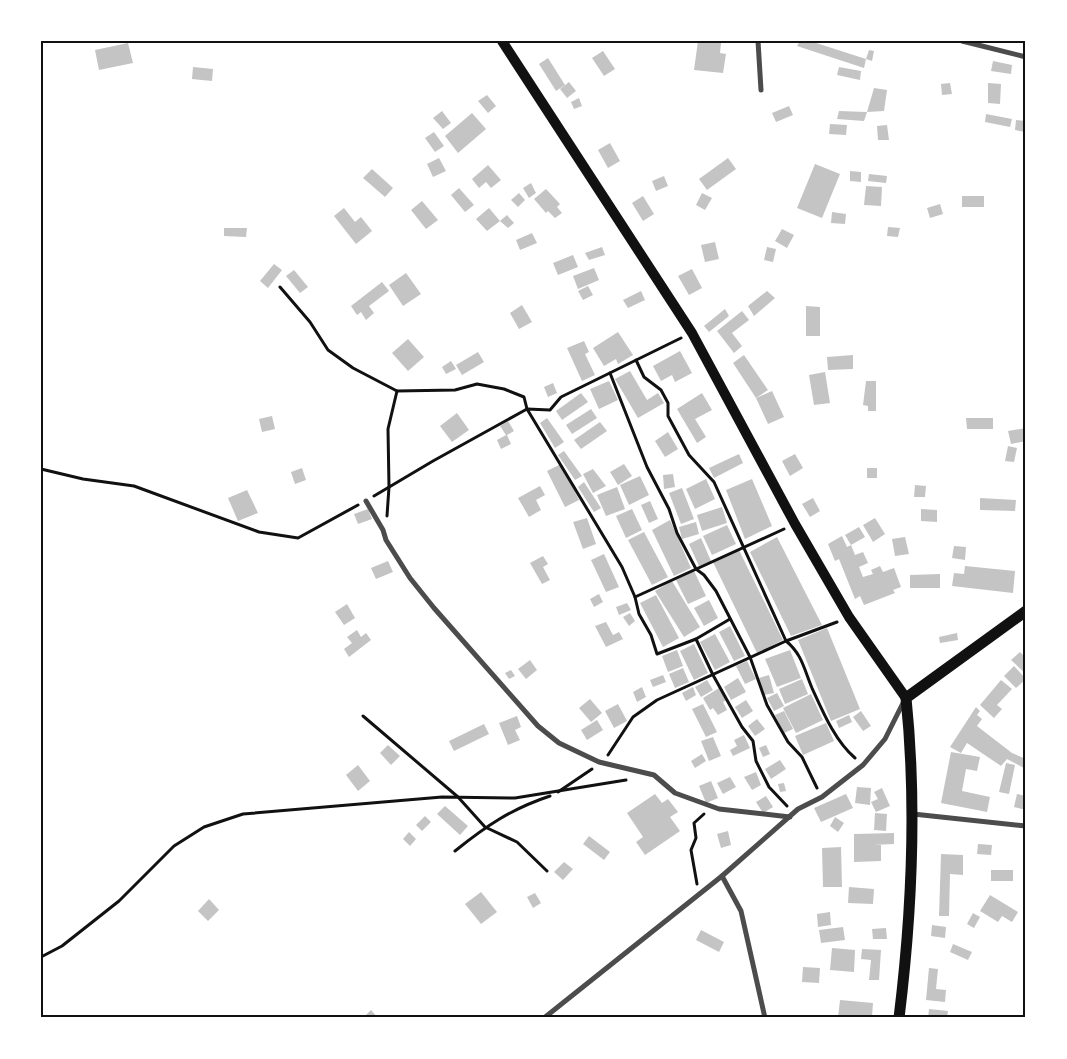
<svg xmlns="http://www.w3.org/2000/svg" width="1067" height="1059" viewBox="0 0 1067 1059" font-family="'Source Serif 4',serif">
<style>
.building{fill:#c4c4c4}
.lines{fill:none;stroke-linecap:round;stroke-linejoin:round}
.path{stroke:#111;stroke-width:3}
.minor{stroke:#4c4c4c;stroke-width:5}
.secondary{stroke:#111;stroke-width:10}
.primary{stroke:#111;stroke-width:11}
.neatline{fill:none;stroke:#111;stroke-width:2}
</style>
<rect width="100%" height="100%" fill="#fff"/>
<g class="building">
<polygon points="698,41 721,43 720,53 726,54 723,73 694,70"/>
<polygon points="800,41 810,41 866,59 864,68 797,46"/>
<polygon points="128,43 133,63 99,70 95,50"/>
<polygon points="869,50 874,51 872,61 866,59"/>
<polygon points="603,51 615,69 604,76 592,58"/>
<polygon points="548,58 565,85 556,91 539,64"/>
<polygon points="993,61 1012,65 1011,74 991,71"/>
<polygon points="193,67 213,69 212,81 192,79"/>
<polygon points="839,67 861,71 860,80 837,75"/>
<polygon points="569,82 576,91 567,98 560,89"/>
<polygon points="950,83 952,94 942,95 941,84"/>
<polygon points="988,83 1001,84 1000,104 988,103"/>
<polygon points="874,88 887,90 884,111 867,112"/>
<polygon points="487,95 496,106 488,113 478,101"/>
<polygon points="579,98 582,106 574,109 571,102"/>
<polygon points="789,106 793,115 776,122 772,113"/>
<polygon points="442,111 451,123 443,129 433,118"/>
<polygon points="839,111 867,112 864,121 837,119"/>
<polygon points="472,113 486,129 458,153 445,136"/>
<polygon points="986,114 1012,119 1010,127 985,122"/>
<polygon points="1016,120 1026,121 1025,132 1015,130"/>
<polygon points="830,124 847,125 846,135 829,134"/>
<polygon points="887,125 889,140 878,140 877,126"/>
<polygon points="434,132 444,146 435,152 425,138"/>
<polygon points="610,143 620,161 608,168 598,150"/>
<polygon points="439,158 446,171 433,177 427,164"/>
<polygon points="728,158 736,169 707,190 699,179"/>
<polygon points="815,164 840,174 822,218 797,208"/>
<polygon points="488,165 501,180 491,188 486,182 479,188 472,179"/>
<polygon points="372,169 393,188 385,197 363,178"/>
<polygon points="850,171 861,172 861,182 850,181"/>
<polygon points="869,174 887,176 886,183 868,181"/>
<polygon points="664,176 668,186 656,191 652,181"/>
<polygon points="531,183 536,193 529,198 523,188"/>
<polygon points="866,186 882,187 881,206 864,205"/>
<polygon points="459,188 474,205 465,212 451,195"/>
<polygon points="546,189 560,204 557,207 562,213 555,218 548,211 546,213 534,199"/>
<polygon points="519,193 525,200 518,207 511,200"/>
<polygon points="702,193 712,198 705,210 696,205"/>
<polygon points="643,196 654,214 643,221 632,203"/>
<rect x="962" y="196" width="22" height="11"/>
<polygon points="422,201 438,220 426,229 411,210"/>
<polygon points="940,204 943,214 930,218 927,208"/>
<polygon points="344,208 355,222 361,217 372,231 356,244 334,216"/>
<polygon points="489,208 500,221 487,231 476,219"/>
<polygon points="832,212 846,214 845,224 831,223"/>
<polygon points="507,215 514,223 508,228 500,221"/>
<polygon points="888,227 900,228 898,237 887,236"/>
<polygon points="224,228 247,228 246,237 224,236"/>
<polygon points="782,229 794,235 787,248 775,241"/>
<polygon points="532,233 537,243 520,250 516,240"/>
<polygon points="715,242 719,259 705,262 701,245"/>
<polygon points="602,247 605,255 589,260 585,253"/>
<polygon points="767,247 776,249 773,262 764,260"/>
<polygon points="573,255 578,267 558,275 553,263"/>
<polygon points="274,264 282,270 268,288 260,281"/>
<polygon points="594,268 599,280 578,289 573,276"/>
<polygon points="692,269 702,288 689,295 678,276"/>
<polygon points="294,270 308,287 300,293 286,276"/>
<polygon points="406,273 421,294 403,306 389,285"/>
<polygon points="382,282 389,291 369,306 374,313 366,320 361,312 357,315 351,306"/>
<polygon points="588,286 593,295 583,300 578,291"/>
<polygon points="641,291 645,300 628,308 623,300"/>
<polygon points="767,291 775,298 754,316 748,306"/>
<polygon points="522,305 532,322 519,329 510,313"/>
<polygon points="806,306 820,307 820,336 806,336"/>
<polygon points="725,309 729,316 709,332 704,326"/>
<polygon points="742,311 749,320 732,333 742,346 734,353 717,331"/>
<polygon points="618,332 633,355 618,364 616,359 604,366 593,348"/>
<polygon points="408,339 424,357 408,371 392,353"/>
<polygon points="584,341 589,352 585,354 595,375 582,381 567,348"/>
<polygon points="680,351 692,373 675,382 672,375 661,381 653,366"/>
<polygon points="478,352 484,362 462,375 456,365"/>
<polygon points="744,355 768,390 756,398 733,363"/>
<polygon points="853,355 853,369 828,370 827,357"/>
<polygon points="451,361 456,369 446,374 442,367"/>
<polygon points="630,371 647,400 658,393 664,403 638,418 615,379"/>
<polygon points="825,372 830,403 814,405 809,375"/>
<polygon points="609,381 618,400 599,409 590,389"/>
<polygon points="866,381 876,381 876,411 868,411 868,406 863,405"/>
<polygon points="553,383 557,393 548,397 544,387"/>
<polygon points="772,391 784,417 768,424 756,398"/>
<polygon points="581,393 588,402 562,420 556,411"/>
<polygon points="702,393 712,410 695,419 706,437 697,443 677,409"/>
<polygon points="591,409 597,418 572,434 566,425"/>
<polygon points="457,413 469,430 452,442 440,426"/>
<polygon points="272,416 275,429 262,432 259,419"/>
<polygon points="547,418 564,442 555,448 540,423"/>
<polygon points="966,418 993,418 993,429 967,429"/>
<polygon points="508,421 514,431 507,435 511,444 501,449 497,440 506,435 500,426"/>
<polygon points="600,422 607,431 581,449 574,440"/>
<polygon points="1026,428 1026,441 1011,444 1008,431"/>
<polygon points="668,432 678,449 665,457 655,441"/>
<polygon points="1008,446 1017,448 1014,462 1005,461"/>
<polygon points="564,451 582,476 575,480 558,455"/>
<polygon points="739,454 743,463 714,478 709,468"/>
<polygon points="795,454 803,468 790,476 782,461"/>
<polygon points="561,464 579,500 565,507 547,471"/>
<polygon points="624,464 632,476 618,485 610,472"/>
<polygon points="302,468 306,480 295,484 291,472"/>
<rect x="867" y="468" width="10" height="10"/>
<polygon points="593,469 606,486 593,493 583,474"/>
<polygon points="673,474 675,487 664,489 663,475"/>
<polygon points="640,476 649,495 629,505 620,485"/>
<polygon points="706,479 715,499 695,509 686,489"/>
<polygon points="752,479 772,526 745,539 726,490"/>
<polygon points="584,482 601,508 594,512 578,487"/>
<polygon points="915,485 926,486 925,497 914,497"/>
<polygon points="540,486 545,495 536,500 541,510 529,517 518,498"/>
<polygon points="617,487 625,509 606,516 597,495"/>
<polygon points="682,488 694,519 681,524 669,493"/>
<polygon points="247,490 258,513 238,521 228,498"/>
<polygon points="813,498 820,511 810,517 802,504"/>
<polygon points="980,498 1016,500 1015,511 980,510"/>
<polygon points="650,501 658,519 649,523 641,505"/>
<polygon points="722,507 727,523 702,531 697,515"/>
<polygon points="368,509 372,519 358,524 354,514"/>
<polygon points="632,509 642,530 626,538 616,516"/>
<polygon points="921,509 937,510 937,522 921,521"/>
<polygon points="587,518 596,544 583,549 573,522"/>
<polygon points="875,518 885,534 873,542 863,525"/>
<polygon points="670,520 691,568 674,576 652,530"/>
<polygon points="696,522 699,534 682,539 679,527"/>
<polygon points="727,525 736,544 712,555 703,536"/>
<polygon points="859,527 865,537 851,545 845,535"/>
<polygon points="644,532 668,577 652,585 628,540"/>
<polygon points="842,536 847,547 851,545 855,555 863,552 868,563 859,567 863,577 873,574 871,570 880,566 883,572 894,568 901,587 893,590 895,593 864,605 860,596 855,599 839,559 835,561 828,544"/>
<polygon points="777,537 822,625 791,636 750,552"/>
<polygon points="905,537 909,554 895,556 892,539"/>
<polygon points="701,538 711,561 699,566 689,544"/>
<polygon points="954,546 966,547 965,560 952,558"/>
<polygon points="739,550 783,640 757,653 713,562"/>
<polygon points="604,554 619,587 606,592 591,560"/>
<polygon points="543,556 548,564 543,567 550,580 542,584 530,563"/>
<polygon points="388,561 393,572 376,579 371,568"/>
<polygon points="965,566 1015,571 1013,593 952,586 954,573 964,574"/>
<polygon points="694,571 706,596 688,604 676,580"/>
<polygon points="940,574 940,588 910,588 910,575"/>
<polygon points="672,581 700,627 684,637 655,591"/>
<polygon points="599,594 603,602 594,607 590,599"/>
<polygon points="656,595 679,638 663,647 640,603"/>
<polygon points="709,600 718,618 704,626 694,608"/>
<polygon points="627,603 631,610 619,615 616,607"/>
<polygon points="347,604 355,618 344,625 335,612"/>
<polygon points="630,613 635,621 629,626 623,617"/>
<polygon points="606,622 613,635 619,632 623,639 606,647 595,626"/>
<polygon points="730,626 745,656 734,661 719,632"/>
<polygon points="827,628 860,709 831,721 798,640"/>
<polygon points="357,630 361,637 366,633 371,640 349,657 344,649 352,643 347,637"/>
<polygon points="957,633 958,640 940,643 939,637"/>
<polygon points="715,634 730,662 715,670 700,642"/>
<polygon points="694,644 708,673 694,680 680,651"/>
<polygon points="677,650 683,666 668,672 662,656"/>
<polygon points="790,650 801,678 777,687 765,659"/>
<polygon points="1020,652 1026,658 1026,674 1011,660"/>
<polygon points="530,660 537,670 526,679 518,669"/>
<polygon points="747,661 756,679 745,684 736,666"/>
<polygon points="1014,666 1026,679 1016,688 1004,676"/>
<polygon points="683,668 689,682 675,688 669,674"/>
<polygon points="511,670 515,676 509,679 505,673"/>
<polygon points="663,675 666,682 653,687 650,680"/>
<polygon points="769,675 774,693 764,695 759,678"/>
<polygon points="738,678 746,692 731,700 724,687"/>
<polygon points="802,679 808,694 785,704 779,689"/>
<polygon points="707,680 713,690 701,697 695,687"/>
<polygon points="1001,680 1012,689 997,705 1002,709 994,718 980,705"/>
<polygon points="642,687 646,697 637,702 633,692"/>
<polygon points="693,687 696,695 686,701 682,693"/>
<polygon points="719,688 726,700 723,702 727,710 718,715 713,708 710,710 703,698"/>
<polygon points="777,693 784,706 774,711 767,698"/>
<polygon points="811,694 823,720 796,733 783,708"/>
<polygon points="590,699 602,713 591,722 579,708"/>
<polygon points="746,700 753,711 742,718 735,707"/>
<polygon points="618,704 627,721 614,728 605,711"/>
<polygon points="703,704 717,732 706,737 692,709"/>
<polygon points="976,707 980,711 977,715 982,719 977,726 1012,753 1026,759 1026,769 1007,759 1001,766 967,743 961,753 950,747"/>
<polygon points="784,711 793,729 784,733 775,715"/>
<polygon points="861,711 871,726 863,731 853,717"/>
<polygon points="849,715 852,722 839,728 836,721"/>
<polygon points="517,716 521,727 515,730 520,740 508,745 499,723"/>
<polygon points="757,719 765,729 755,736 748,726"/>
<polygon points="597,720 603,730 587,740 581,730"/>
<polygon points="826,723 834,741 803,755 795,736"/>
<polygon points="484,724 489,734 454,751 449,741"/>
<polygon points="744,735 750,748 733,756 730,750 737,746 734,740"/>
<polygon points="713,737 721,756 709,761 701,741"/>
<polygon points="388,745 400,756 391,765 380,753"/>
<polygon points="766,745 770,754 763,757 759,748"/>
<polygon points="951,752 980,757 977,771 966,769 962,791 990,797 987,812 941,803"/>
<polygon points="702,754 706,761 695,768 691,761"/>
<polygon points="780,760 786,769 771,779 765,769"/>
<polygon points="1006,763 1015,765 1009,794 999,792"/>
<polygon points="358,765 370,781 358,791 346,775"/>
<polygon points="756,772 761,785 752,790 744,777"/>
<polygon points="730,777 736,787 723,794 717,783"/>
<polygon points="711,781 718,798 706,803 699,786"/>
<polygon points="784,783 786,791 780,792 778,784"/>
<polygon points="857,787 871,788 870,805 855,803"/>
<polygon points="882,788 890,806 876,812 871,802 878,799 874,792"/>
<polygon points="655,794 662,803 668,799 678,812 670,817 680,831 645,855 636,842 643,837 627,813"/>
<polygon points="846,794 853,808 821,822 814,808"/>
<polygon points="1017,794 1026,796 1026,810 1014,807"/>
<polygon points="766,796 773,807 763,813 756,802"/>
<polygon points="445,806 468,826 460,835 437,814"/>
<polygon points="875,813 887,814 886,831 874,830"/>
<polygon points="425,816 431,822 422,831 416,825"/>
<polygon points="835,817 844,823 838,832 830,826"/>
<polygon points="728,831 731,845 721,848 717,834"/>
<polygon points="409,832 416,839 410,846 403,839"/>
<polygon points="894,833 894,844 873,845 881,845 881,861 854,862 854,834"/>
<polygon points="589,836 610,852 604,860 583,844"/>
<polygon points="978,844 992,845 991,855 977,854"/>
<polygon points="841,847 842,887 823,887 822,848"/>
<polygon points="941,854 963,855 963,875 950,874 949,916 939,916"/>
<polygon points="564,862 573,869 563,880 554,872"/>
<rect x="991" y="870" width="22" height="11"/>
<polygon points="849,887 874,889 873,904 848,903"/>
<polygon points="481,892 497,912 481,924 465,904"/>
<polygon points="535,893 541,903 533,908 527,897"/>
<polygon points="990,895 1018,912 1012,922 1002,916 998,922 980,911"/>
<polygon points="209,899 219,910 208,921 198,911"/>
<polygon points="830,912 831,925 818,927 817,914"/>
<polygon points="973,913 980,917 974,928 967,924"/>
<polygon points="932,925 946,927 945,938 931,936"/>
<polygon points="843,927 845,940 821,943 819,930"/>
<polygon points="886,928 887,939 873,939 872,929"/>
<polygon points="701,930 724,942 719,952 696,940"/>
<polygon points="953,944 972,952 968,960 950,952"/>
<polygon points="832,948 855,950 854,972 830,970"/>
<polygon points="862,949 881,950 879,980 869,980 871,960 861,959"/>
<polygon points="803,967 820,968 819,983 802,982"/>
<polygon points="929,968 938,969 936,989 946,990 945,1002 926,1000"/>
<polygon points="840,1000 873,1003 872,1016 878,1018 838,1018"/>
<polygon points="929,1009 948,1011 947,1018 928,1018"/>
<polygon points="371,1010 378,1018 363,1018"/>
</g>
<g class="lines">
<g class="path">
<polyline points="280,287 310,322 328,350 353,368 397,391 455,390 477,384 504,389 524,397 527,409 622,567 635,597 639,614 651,635 657,654 696,639 713,675 742,727 753,741 756,761 769,787 787,806"/>
<path d="M636,360L644,377L661,390L668,403V416L689,455L714,482L786,641C802,654 804,669 812,688C823,712 835,741 855,758"/>
<polyline points="610,373 647,467 669,509 677,533 696,569 704,575 716,591 750,657 767,705 788,742 802,757 817,788"/>
<polyline points="41,469 83,479 134,486 259,532 298,538 358,505"/>
<polyline points="374,496 433,461 527,409 550,410 561,397 681,338"/>
<polyline points="387,516 389,487 388,429 397,391"/>
<polyline points="635,597 784,529"/>
<polyline points="696,639 730,619"/>
<polyline points="363,716 458,797 485,827 517,842 547,871"/>
<polyline points="608,755 633,717 657,700 786,641 837,622"/>
<polyline points="558,792 592,769"/>
<path d="M455,851C486,826 511,809 550,796"/>
<polyline points="697,884 691,850 696,838 694,823 704,814"/>
<polyline points="41,957 62,946 119,901 174,846 204,827 243,814 442,797 515,798 626,780"/>
</g>
<g class="minor">
<polyline points="758,41 761,90"/>
<polyline points="962,41 1026,57"/>
<polyline points="366,501 383,530 386,540 410,578 434,608 538,726 559,743 599,762 654,775 675,793 719,809 790,817"/>
<polyline points="913,814 1026,826"/>
<polyline points="722,876 741,911 765,1018"/>
<polyline points="544,1018 722,876 798,809 822,797 863,765 885,739 903,703"/>
</g>
<polyline class="secondary" points="502,41 692,333 795,524 849,617 906,698"/>
<path class="primary" d="M899,1018C912,912 917,804 906,698L1026,611"/>
</g>
<rect width="1067" height="1059" fill="none" stroke="#ffffff" stroke-width="85"/>
<rect x="42" y="42" width="982" height="974" class="neatline"/>
</svg>
